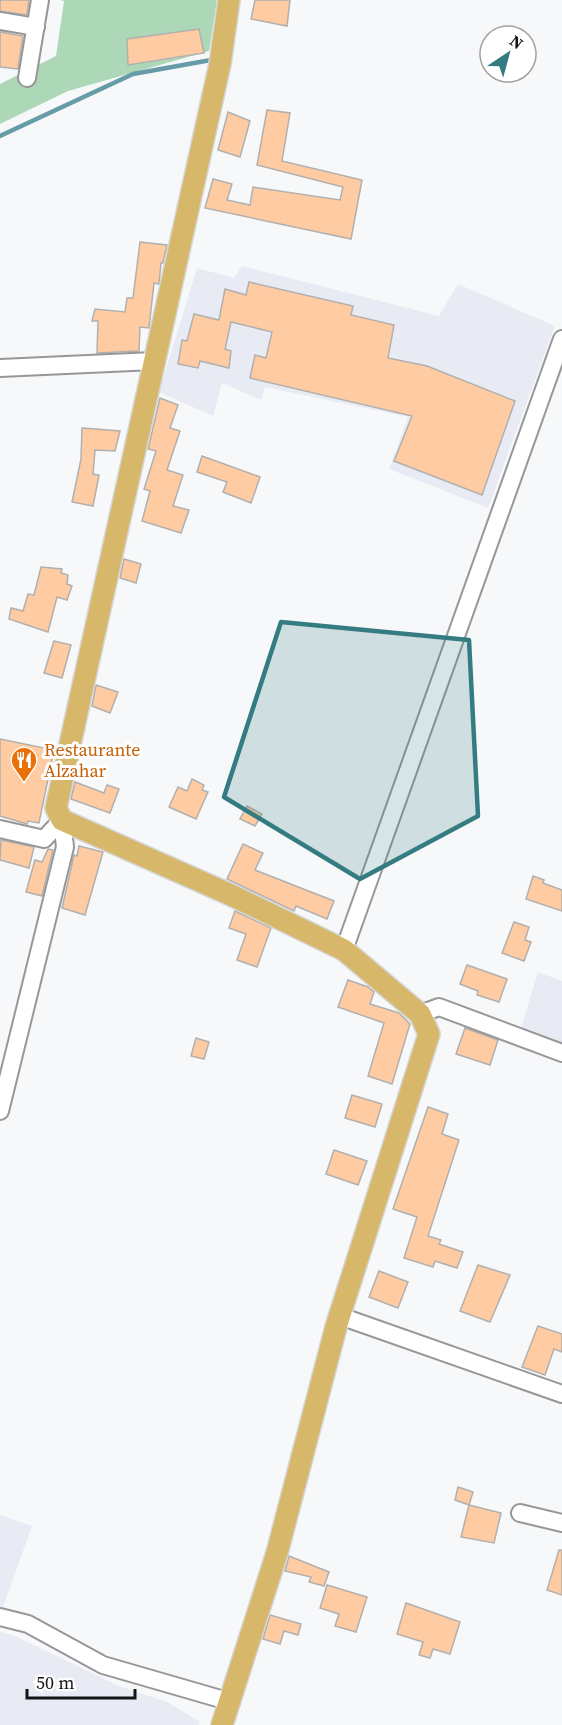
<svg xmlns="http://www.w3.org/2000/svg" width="562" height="1725" viewBox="0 0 562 1725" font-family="'Source Serif 4',serif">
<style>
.built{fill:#e8ebf3}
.green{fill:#acd8b7}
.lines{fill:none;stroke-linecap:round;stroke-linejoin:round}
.stream{stroke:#659ca8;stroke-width:4.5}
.building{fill:#ffcba2;stroke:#b1b0af;stroke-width:1.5}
.minor-casing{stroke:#979798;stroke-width:20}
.major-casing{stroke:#d5d5d5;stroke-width:24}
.minor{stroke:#fff;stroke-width:16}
.major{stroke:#d7b86a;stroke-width:21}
.marked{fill:#347c82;fill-opacity:0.2;stroke:#347c82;stroke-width:4.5;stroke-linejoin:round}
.labels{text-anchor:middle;stroke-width:6;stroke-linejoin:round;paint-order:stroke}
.food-label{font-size:18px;fill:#c56008;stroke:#fff;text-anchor:start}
</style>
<rect width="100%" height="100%" fill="#f7f8f9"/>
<g class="built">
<polygon points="242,266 439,316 458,284 555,326 488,508 389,469 408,417 265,387 261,400 222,383 213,416 159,392 197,268 234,278"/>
<polygon points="538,972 562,981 562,1043 521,1028"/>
<polygon points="0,1515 32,1526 3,1607 0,1607"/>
<polygon points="0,1632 13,1635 119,1686 167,1702 200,1722 199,1725 0,1725"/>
</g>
<polygon class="green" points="60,0 217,0 209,51 68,91 0,124 0,84 56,56 64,1"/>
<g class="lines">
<polyline class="stream" points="0,136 133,74 211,60"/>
</g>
<g class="building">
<polygon points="0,0 29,0 27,15 0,11"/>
<polygon points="255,0 290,0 287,26 251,19"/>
<polygon points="199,29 204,53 128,65 127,39"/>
<polygon points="0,32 23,36 18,69 0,67"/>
<polygon points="267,110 290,113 282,161 362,180 351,239 205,208 213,179 232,184 227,200 250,205 253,187 340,200 343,187 257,165"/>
<polygon points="228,112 250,121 240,157 218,150"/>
<polygon points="140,242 167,245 163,263 161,263 159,284 154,283 149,328 140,327 139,351 97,353 98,321 92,321 95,309 125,312 127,298 133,298"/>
<polygon points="249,282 353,306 351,315 394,325 388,358 427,366 515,401 482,495 394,461 412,416 250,378 255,355 266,358 272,332 231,322 225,349 231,351 229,368 200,361 198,368 178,364 182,340 187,341 194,314 219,320 225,289 246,295"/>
<polygon points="160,398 178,405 170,428 180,431 167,470 183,475 173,506 189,510 181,533 142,521 150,491 144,489 156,451 148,449"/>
<polygon points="82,428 120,431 115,451 95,450 93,474 99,475 93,506 72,502 81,459"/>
<polygon points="202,456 260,477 251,503 223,492 227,482 197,472"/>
<polygon points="124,559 141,564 136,583 120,578"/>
<polygon points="41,567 62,569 61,573 68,575 67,584 72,586 67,600 57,597 48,632 9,619 11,608 23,611 28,594 34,595"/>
<polygon points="54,641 71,645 62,678 44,673"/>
<polygon points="96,685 118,692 110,713 92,706"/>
<polygon points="0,739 54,750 39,823 28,821 27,824 0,816"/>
<polygon points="192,779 204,785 202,790 208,792 196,819 169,807 178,787 187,791"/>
<polygon points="75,782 104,793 107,785 119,789 110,813 71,799"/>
<polygon points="247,806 262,814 255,826 240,819"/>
<polygon points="1,840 34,847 29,868 0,860"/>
<polygon points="243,844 263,853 255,870 334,901 327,919 296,906 294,911 227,879"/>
<polygon points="79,846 103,852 85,915 62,908 74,855 77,856"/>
<polygon points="48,849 53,850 42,896 26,892 35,860 42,862"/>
<polygon points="533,876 544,880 543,883 562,890 562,911 526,899"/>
<polygon points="235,911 271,928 257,967 237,960 246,934 229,928"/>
<polygon points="514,922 529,927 525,940 531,942 524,961 502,953"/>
<polygon points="467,965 507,979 499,1002 477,995 478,991 460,984"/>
<polygon points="348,980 368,987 374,992 370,1004 399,1013 410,1024 392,1084 368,1076 384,1023 338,1007"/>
<polygon points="465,1028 498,1040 490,1065 456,1054"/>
<polygon points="196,1038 209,1042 204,1059 191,1056"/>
<polygon points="352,1095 382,1104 375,1127 345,1118"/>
<polygon points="428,1107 448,1114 442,1134 459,1140 428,1236 441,1240 439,1244 463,1252 457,1268 435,1261 433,1267 404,1258 417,1217 393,1209"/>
<polygon points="334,1150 367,1161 358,1185 326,1174"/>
<polygon points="478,1265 510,1275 490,1322 460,1311"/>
<polygon points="379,1271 408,1282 398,1308 369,1297"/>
<polygon points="538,1326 562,1334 562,1352 554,1349 545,1375 522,1367"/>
<polygon points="458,1487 473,1492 469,1505 455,1500"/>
<polygon points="469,1505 501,1513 494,1543 461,1537"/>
<polygon points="559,1550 562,1550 562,1595 547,1590"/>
<polygon points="289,1556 329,1572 324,1586 309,1582 311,1577 285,1571"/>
<polygon points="327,1585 367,1597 356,1632 335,1626 339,1614 320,1608"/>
<polygon points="406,1603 460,1622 450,1654 433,1649 430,1658 419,1655 423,1642 397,1634"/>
<polygon points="270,1615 301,1624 298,1635 284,1631 280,1644 263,1639"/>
</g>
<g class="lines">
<g class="minor-casing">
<g id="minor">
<polyline points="0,21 36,27"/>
<polyline points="27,78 40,0"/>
<polyline points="0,368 154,361"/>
<polyline points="0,829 44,839 62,820 65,847 0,1111"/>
<polyline points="344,950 562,339"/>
<polyline points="420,1014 439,1007 562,1053"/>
<polyline points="340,1316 562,1394"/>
<polyline points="520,1513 562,1523"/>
<polyline points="0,1617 28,1624 103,1665 231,1702"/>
</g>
</g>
<g class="major-casing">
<polyline id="major" points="222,1725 277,1553 336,1327 429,1034 420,1014 344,950 231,895 62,820 56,808 220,64 229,0"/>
</g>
<use href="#minor" class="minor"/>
<use href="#major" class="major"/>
</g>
<path class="marked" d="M281,622L469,640L478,816L360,879L224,797Z"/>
<defs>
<g id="restaurant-pin" transform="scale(1.35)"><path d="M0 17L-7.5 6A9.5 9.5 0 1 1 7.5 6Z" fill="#e8710a" stroke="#fff"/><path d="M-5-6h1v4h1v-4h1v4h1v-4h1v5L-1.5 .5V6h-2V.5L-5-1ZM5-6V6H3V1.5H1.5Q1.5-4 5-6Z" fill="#fff"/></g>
</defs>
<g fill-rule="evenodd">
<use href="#restaurant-pin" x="24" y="760"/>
</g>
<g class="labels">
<g class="food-label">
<text x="44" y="756">Restaurante<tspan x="44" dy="21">Alzahar</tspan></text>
</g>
</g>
<g transform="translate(508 54) rotate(36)"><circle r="28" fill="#ffffff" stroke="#a1a1a1" stroke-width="1.5"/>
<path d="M0-4.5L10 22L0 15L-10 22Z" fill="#347c82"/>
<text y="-9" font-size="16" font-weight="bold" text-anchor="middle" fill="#141415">N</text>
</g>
<path d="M27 1689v9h108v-9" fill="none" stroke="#141415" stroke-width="3"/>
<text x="36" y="1689" font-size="18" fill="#141415" stroke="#ffffff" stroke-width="4.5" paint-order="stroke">50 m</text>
</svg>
